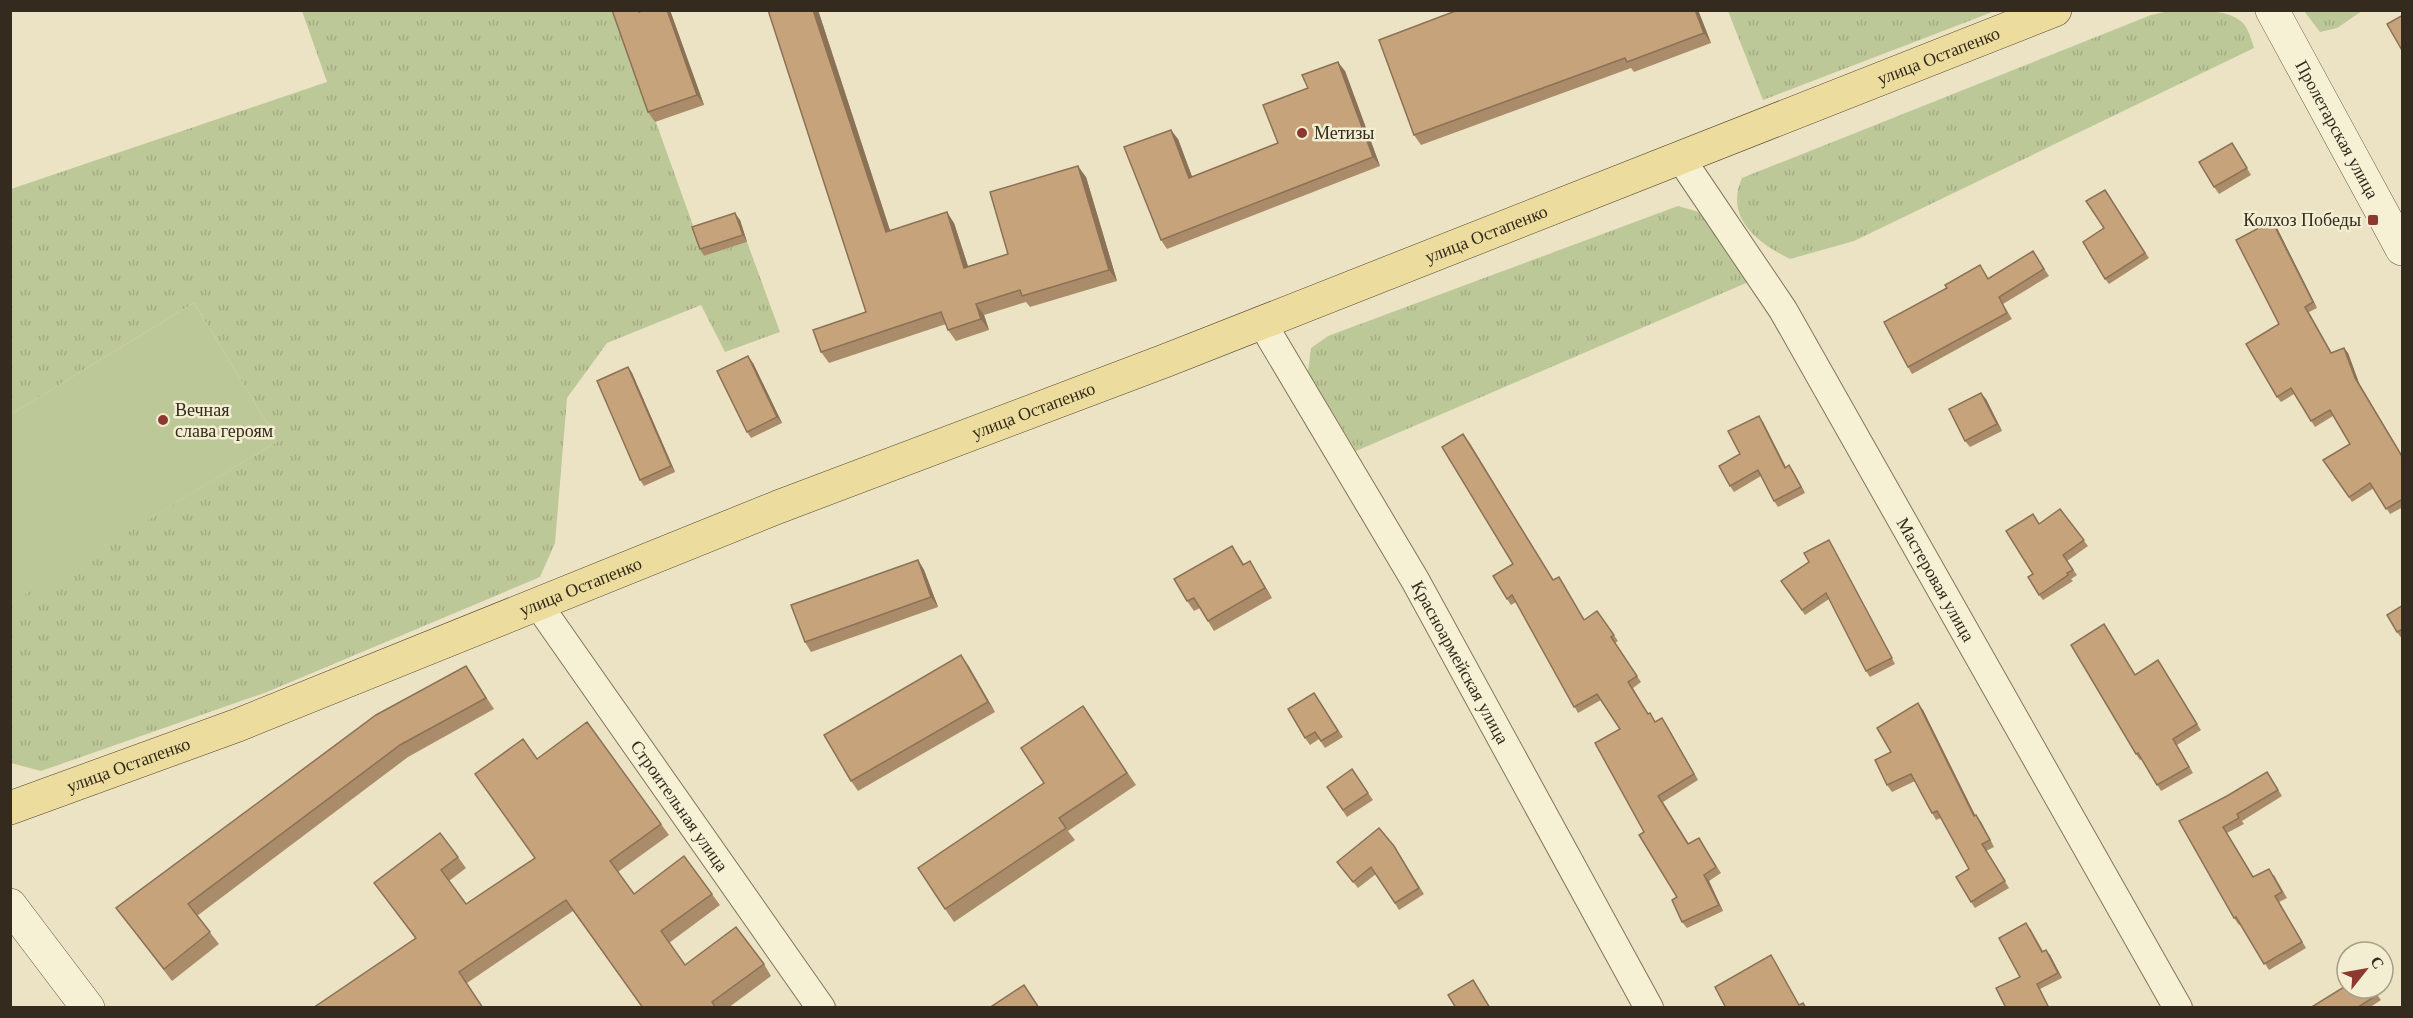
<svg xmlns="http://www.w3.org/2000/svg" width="2413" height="1018" viewBox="0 0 2413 1018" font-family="'Times New Roman',serif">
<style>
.grass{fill:url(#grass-tufts)}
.green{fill:#bdc898}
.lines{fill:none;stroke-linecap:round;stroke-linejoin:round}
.street-casing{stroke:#83755b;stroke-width:30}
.secondary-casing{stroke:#65563e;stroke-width:34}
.primary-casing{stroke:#51432f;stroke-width:34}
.street{stroke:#f6f0d5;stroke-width:28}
.secondary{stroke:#f6f0d5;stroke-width:33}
.primary{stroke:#ecdc9d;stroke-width:33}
.wall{fill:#aa8c6a}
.shaded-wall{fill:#8b7256}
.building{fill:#c6a37b;stroke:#8b7256;stroke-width:1.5}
.poi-dot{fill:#8e392f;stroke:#f3edd2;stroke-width:2}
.labels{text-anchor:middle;stroke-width:5;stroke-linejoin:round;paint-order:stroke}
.street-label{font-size:18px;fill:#342b1e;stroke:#f3edd2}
.poi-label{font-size:18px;fill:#342b1e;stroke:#f3edd2;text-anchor:start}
</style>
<defs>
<pattern id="grass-tufts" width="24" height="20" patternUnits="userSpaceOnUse" patternTransform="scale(1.5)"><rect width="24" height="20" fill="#bdc898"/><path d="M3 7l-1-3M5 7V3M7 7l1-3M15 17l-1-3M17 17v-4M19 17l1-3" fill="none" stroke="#a3ac83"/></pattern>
</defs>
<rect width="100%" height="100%" fill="#ebe3c3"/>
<g class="grass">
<path d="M2173,10C2192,10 2227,8 2242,22C2249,29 2251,39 2254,48L1854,241L1790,259C1758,243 1724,218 1742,178L2151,15Z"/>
<polygon points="302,11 616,11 704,256 747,242 780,332 725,352 701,305 607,343 567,398 555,543 540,577 267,692 41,771 11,763 10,603 278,441 194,303 11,414 11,189 327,82"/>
<polygon points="1728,11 1995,11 1763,100"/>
<polygon points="2304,11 2362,10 2362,11 2337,28 2320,32"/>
<polygon points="1678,206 1699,212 1760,277 1356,451 1308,372 1311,348 1328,336"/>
</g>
<polygon class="green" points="194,303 278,441 11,603 11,414"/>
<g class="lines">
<g class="street-casing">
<g id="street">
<path id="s1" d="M1681,159L1783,310L2178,1008"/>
<path id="s2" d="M1262,323L1415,580L1649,1008"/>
<path id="s3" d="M537,603L821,1008"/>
</g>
</g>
<g class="secondary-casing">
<g id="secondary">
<path id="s4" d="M2272,10L2402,249"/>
<polyline points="10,905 88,1008"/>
</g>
</g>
<g class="primary-casing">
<g id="primary">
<path id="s5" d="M10,808L238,725L778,507L1167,360L2055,10"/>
</g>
</g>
<use href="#street" class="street"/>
<use href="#secondary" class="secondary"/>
<use href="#primary" class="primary"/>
</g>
<g class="wall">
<polygon points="612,10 641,10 642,11 644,10 669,10 671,13 704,105 655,122 648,112"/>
<polygon points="768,10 818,10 890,230 954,223 968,266 1008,254 1086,177 1117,281 1030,307 1026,302 984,315 989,330 956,341 948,330 946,324 829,363 821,352 866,312"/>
<polygon points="1698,10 1711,43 1634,72 1631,68 1421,145 1414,135"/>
<polygon points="1345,71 1380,166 1167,249 1161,240 1178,139 1192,177 1278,143 1308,88"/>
<polygon points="2232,143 2251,175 2219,194 2214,187"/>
<polygon points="2105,190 2149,258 2109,284 2105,279 2104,228"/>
<polygon points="740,220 747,242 704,256 700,249"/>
<polygon points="2272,221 2276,226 2317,308 2309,312 2332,353 2344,348 2348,353 2359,383 2403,457 2403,507 2390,514 2374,488 2352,502 2323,460 2350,444 2333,416 2315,427 2294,394 2281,402 2277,397 2279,324"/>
<polygon points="2033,251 2049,276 2003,304 2012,319 1912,374 1908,367 1947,288 1980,265 1988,278"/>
<polygon points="753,363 782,423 751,438 747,432"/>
<polygon points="628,367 632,373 675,472 644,486 640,480"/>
<polygon points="1986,399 2002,431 1970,447 1965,441"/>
<polygon points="1763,422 1786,467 1793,471 1805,493 1778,507 1774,501 1761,476 1734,492 1730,486 1740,454"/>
<polygon points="1468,440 1553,580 1559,577 1584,620 1597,611 1618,641 1615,643 1641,682 1633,688 1648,714 1656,722 1666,724 1698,780 1663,802 1689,844 1699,838 1721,873 1709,881 1723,911 1687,928 1682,922 1677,897 1644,832 1620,729 1601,700 1578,713 1516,602 1511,605 1507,599 1513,564"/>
<polygon points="2060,509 2088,546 2067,561 2077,575 2071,579 2073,581 2043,600 2039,595 2033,574 2040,524"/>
<polygon points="1832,545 1895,664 1870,677 1866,671 1829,599 1805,615 1781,581"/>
<polygon points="1232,546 1244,564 1256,571 1272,598 1214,631 1200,608 1194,611 1187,601"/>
<polygon points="918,560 924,570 938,607 811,652 805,642"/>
<polygon points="2403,605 2403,638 2402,639 2397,632"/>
<polygon points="2109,631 2135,675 2158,660 2201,730 2177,745 2193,773 2161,791 2142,759 2140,760 2136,754"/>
<polygon points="968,665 995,712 858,791 851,781"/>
<polygon points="466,666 494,709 408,757 197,916 219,944 172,981 116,908"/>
<polygon points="1314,693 1343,737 1325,748 1319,739 1310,745 1305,738"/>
<polygon points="1083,706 1136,785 1068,831 1075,840 954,922 945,909 1044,783"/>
<polygon points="1923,710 1975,815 1981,822 1994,847 1986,851 2009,888 1975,908 1971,902 1969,869 1941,818 1936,820 1932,813 1915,781 1892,792 1887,785 1891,752"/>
<polygon points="587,722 669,835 618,872 634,894 684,856 720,905 669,943 685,965 764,964 771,976 728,1008 643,1008 573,911 467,983 415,938 374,883 458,857 466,868 449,881 466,904 535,858 537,759"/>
<polygon points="1352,769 1373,800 1347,817 1327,787"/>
<polygon points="2271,778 2282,796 2242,821 2244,824 2227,833 2253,876 2274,875 2287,898 2279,902 2306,948 2269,970 2240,924 2239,925 2234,918 2179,821"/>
<polygon points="1394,846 1424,894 1399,910 1376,874 1358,888 1337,862"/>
<polygon points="2030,928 2043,951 2046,950 2050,955 2062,978 2040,989 2020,977"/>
<polygon points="2372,988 2381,1000 2369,1008 2310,1008"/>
</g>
<g class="shaded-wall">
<polygon points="667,10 669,10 671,13 704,105 697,95"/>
<polygon points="813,10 818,10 894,243 886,232"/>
<polygon points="1695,10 1698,10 1711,43 1704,33"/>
<polygon points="1338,62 1345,71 1380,166 1373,157"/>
<polygon points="1171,130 1178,139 1196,187 1189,178"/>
<polygon points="1078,166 1086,177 1117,281 1109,270"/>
<polygon points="947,212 954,223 972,279 964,268"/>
<polygon points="735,213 740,220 747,242 743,235"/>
<polygon points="2272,221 2276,226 2317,308 2313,302"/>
<polygon points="976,304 984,315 989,330 981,319"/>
<polygon points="2344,348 2348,353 2359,383 2403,458 2355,378"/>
<polygon points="748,356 753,363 782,423 777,417"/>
<polygon points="628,367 632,373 675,472 671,466"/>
<polygon points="1981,393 1986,399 2002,431 1997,424"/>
<polygon points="1759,416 1763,422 1789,474 1785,468"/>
<polygon points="1789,465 1793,471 1805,493 1801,487"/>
<polygon points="918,560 924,570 938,607 931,597"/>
<polygon points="1250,561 1256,571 1272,598 1265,588"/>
<polygon points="961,655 968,665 995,712 988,702"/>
<polygon points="1918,703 1923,710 1979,823 1974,816"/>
<polygon points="1662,718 1666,724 1698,780 1694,774"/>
<polygon points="1976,815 1981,822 1994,847 1990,840"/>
<polygon points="1704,875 1709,881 1723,911 1719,905"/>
<polygon points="2046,950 2050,955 2062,978 2058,973"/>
</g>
<g class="building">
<polygon points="612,10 638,10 639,12 644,10 667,10 697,95 648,112"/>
<polygon points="768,10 813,10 886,232 947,212 964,268 1008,254 990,192 1078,166 1109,270 1022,296 1020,290 976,304 981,319 948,330 941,312 821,352 813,330 866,312"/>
<polygon points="1458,10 1695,10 1704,33 1627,62 1625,58 1414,135 1379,40"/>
<polygon points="2403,15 2403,52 2387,24"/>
<polygon points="1338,62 1373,157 1161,240 1124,147 1171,130 1189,178 1278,143 1263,105 1308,88 1302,75"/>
<polygon points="2232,143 2247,168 2214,187 2199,162"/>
<polygon points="2105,190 2145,253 2105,279 2083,242 2104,228 2086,201"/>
<polygon points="735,213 743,235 700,249 692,227"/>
<polygon points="2272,221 2313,302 2305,307 2331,353 2344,348 2355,378 2403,458 2403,499 2386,509 2370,483 2349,497 2323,460 2350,444 2330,410 2311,421 2291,388 2277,397 2246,344 2279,324 2236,240"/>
<polygon points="2033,251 2044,269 1999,297 2007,313 1908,367 1884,322 1947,288 1945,285 1980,265 1988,279"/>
<polygon points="748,356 777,417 747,432 717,371"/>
<polygon points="628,367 671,466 640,480 597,381"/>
<polygon points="1981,393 1997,424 1965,441 1949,409"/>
<polygon points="1759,416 1785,468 1789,465 1801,487 1774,501 1758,470 1730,486 1719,466 1740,454 1728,431"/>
<polygon points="1463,434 1553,580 1559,577 1584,620 1597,611 1614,635 1611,637 1637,676 1628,682 1648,714 1650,713 1655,722 1662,718 1694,774 1658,796 1688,844 1699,838 1716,867 1704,875 1719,905 1682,922 1672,900 1677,897 1639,835 1644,832 1595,743 1620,729 1597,694 1574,707 1512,595 1507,599 1493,576 1513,564 1442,447"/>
<polygon points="2060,509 2084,540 2063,555 2073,570 2067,573 2068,575 2039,595 2028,577 2033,574 2006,531 2033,514 2039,524"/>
<polygon points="1829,540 1892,658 1866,671 1826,593 1802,610 1781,581 1809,562 1804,553"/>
<polygon points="1232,546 1243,565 1250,561 1265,588 1208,621 1194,598 1187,601 1174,579"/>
<polygon points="918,560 931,597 805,642 791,605"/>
<polygon points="2403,605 2403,629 2397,632 2387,615"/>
<polygon points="2104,624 2135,675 2158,660 2197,724 2173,739 2189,767 2157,785 2138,753 2136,754 2071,645"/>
<polygon points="961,655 988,702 851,781 824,735"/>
<polygon points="466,666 486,698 400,745 188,904 210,932 164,969 116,908 376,715"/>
<polygon points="1314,693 1338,731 1321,741 1315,732 1305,738 1288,709"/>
<polygon points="1918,703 1974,816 1976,815 1990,840 1982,844 2005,881 1971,902 1956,877 1969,869 1937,811 1932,813 1911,774 1887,785 1875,760 1891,752 1877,728"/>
<polygon points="1083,706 1127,773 1059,818 1066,828 945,909 918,868 1044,783 1021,748"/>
<polygon points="587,722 661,824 610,861 634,894 684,856 712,894 661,931 685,965 736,927 764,964 712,1002 716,1008 643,1008 566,900 459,972 483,1008 313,1008 416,938 374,883 440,833 458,857 441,870 466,904 535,858 475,774 523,739 537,759"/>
<polygon points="1352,769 1368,793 1343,810 1327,787"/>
<polygon points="2267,772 2278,790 2237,814 2239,818 2223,827 2253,877 2269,869 2282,892 2275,896 2302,942 2264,964 2236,917 2234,918 2179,821 2227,796"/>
<polygon points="1379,828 1394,846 1419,888 1395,903 1371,867 1353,882 1337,862"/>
<polygon points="2026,923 2042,952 2046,950 2058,973 2037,984 2049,1008 2006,1008 1996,988 2020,977 1999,938"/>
<polygon points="1771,955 1799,1005 1803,1003 1806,1008 1726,1008 1715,987"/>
<polygon points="1473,980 1490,1008 1456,1008 1448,995"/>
<polygon points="1024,985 1039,1008 989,1008"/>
<polygon points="2347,985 2347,988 2372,988 2377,995 2357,1008 2310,1008"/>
</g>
<g class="poi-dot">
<circle cx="1302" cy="133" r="6"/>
<rect x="2367" y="214" width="12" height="12" rx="3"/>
<circle cx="163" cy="420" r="6"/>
</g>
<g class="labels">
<g class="street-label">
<text dy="6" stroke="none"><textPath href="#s5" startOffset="2070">улица Остапенко</textPath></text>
<text dy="6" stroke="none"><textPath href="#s4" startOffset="136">Пролетарская улица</textPath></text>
<text dy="6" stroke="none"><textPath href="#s5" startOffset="1584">улица Остапенко</textPath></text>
<text dy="6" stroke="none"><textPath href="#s5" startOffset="1098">улица Остапенко</textPath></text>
<text dy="6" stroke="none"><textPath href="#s1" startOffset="492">Мастеровая улица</textPath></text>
<text dy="6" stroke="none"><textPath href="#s5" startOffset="612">улица Остапенко</textPath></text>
<text dy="6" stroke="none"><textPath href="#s2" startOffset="393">Красноармейская улица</textPath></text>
<text dy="6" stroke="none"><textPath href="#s5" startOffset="126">улица Остапенко</textPath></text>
<text dy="6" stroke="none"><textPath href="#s3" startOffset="248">Строительная улица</textPath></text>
</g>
<g class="poi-label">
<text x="1314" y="139">Метизы</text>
<text x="2361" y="226" text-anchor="end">Колхоз Победы</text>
<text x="175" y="416">Вечная<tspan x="175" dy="21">слава героям</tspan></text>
</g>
</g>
<rect width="2413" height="1018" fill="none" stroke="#342b1e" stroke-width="24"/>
<g transform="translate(2365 970) rotate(59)"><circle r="28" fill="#f3edd2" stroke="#a79f8a" stroke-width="1.5"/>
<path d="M0-4.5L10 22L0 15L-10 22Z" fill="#8e392f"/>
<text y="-9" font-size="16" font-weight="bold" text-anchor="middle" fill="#342b1e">С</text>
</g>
</svg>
